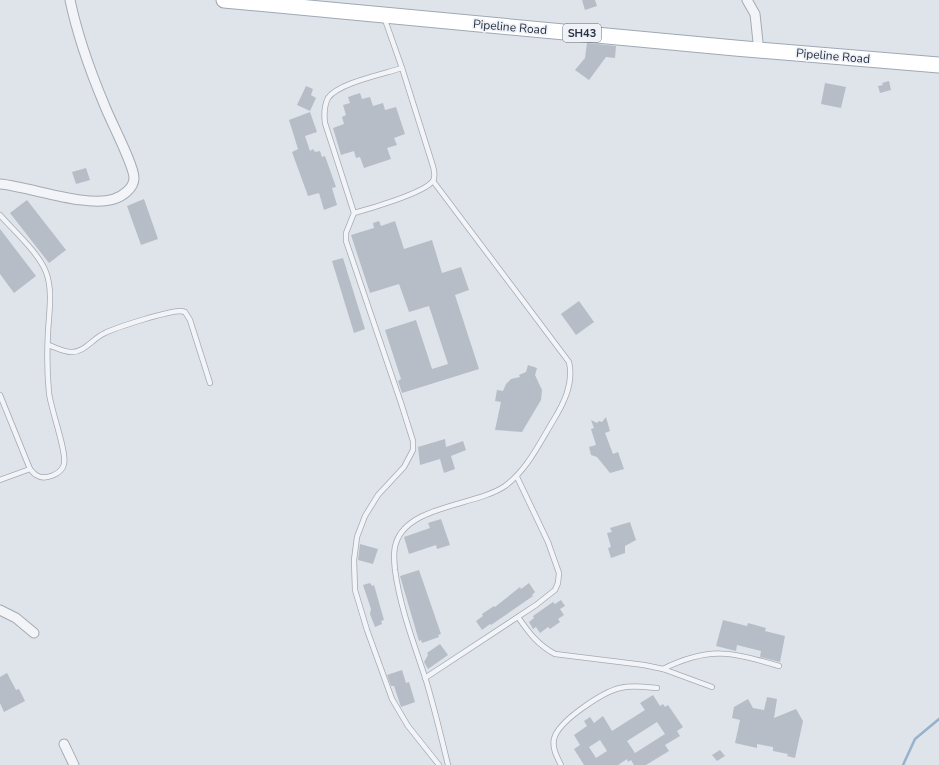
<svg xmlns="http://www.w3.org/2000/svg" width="939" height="765" viewBox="0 0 939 765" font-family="'Nunito Sans',sans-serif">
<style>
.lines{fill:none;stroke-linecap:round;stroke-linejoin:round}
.stream{stroke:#97b2cc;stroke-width:2.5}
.building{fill:#b6bdc7;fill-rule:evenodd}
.service-casing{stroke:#a4abb4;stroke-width:6}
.minor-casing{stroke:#a4abb4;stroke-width:11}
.primary-casing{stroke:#9ea8b6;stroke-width:17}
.service{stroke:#f2f4f8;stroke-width:4.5}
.minor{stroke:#f2f4f8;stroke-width:9}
.primary{stroke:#fff;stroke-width:15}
.labels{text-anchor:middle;stroke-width:3.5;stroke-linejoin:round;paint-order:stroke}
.shield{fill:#eff2f7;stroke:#636b78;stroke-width:1}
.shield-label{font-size:11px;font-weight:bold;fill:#273142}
.street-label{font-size:12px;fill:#273142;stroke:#eff2f7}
</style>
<rect width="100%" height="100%" fill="#dfe4ea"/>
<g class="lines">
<polyline class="stream" points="903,765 915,739 939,719"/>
</g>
<g class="building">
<polygon points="582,0 595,0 597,6 585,10"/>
<polygon points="587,43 616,46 615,58 606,57 589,80 575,70 585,58"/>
<polygon points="889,81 891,90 880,93 878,86 883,85 882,83"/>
<polygon points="825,83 846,87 841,108 821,104"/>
<polygon points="306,86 313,89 311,95 316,98 310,111 297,105"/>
<polygon points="360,93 362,99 370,97 373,106 383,103 385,110 396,107 405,134 394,138 397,145 387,148 391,159 364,168 360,157 356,158 354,151 341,155 333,128 344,124 342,117 346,115 343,105 350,103 348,97"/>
<polygon points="310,112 317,132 305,136 310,151 313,149 315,152 320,151 322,157 325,156 336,187 332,188 337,205 324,210 319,193 308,196 292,152 298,149 289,120"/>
<polygon points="86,168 90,180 76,184 72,172"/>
<polygon points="144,199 158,239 141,245 127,206"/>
<polygon points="27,200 66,250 49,263 10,213"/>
<polygon points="379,221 381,226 395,221 404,249 432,240 442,273 461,267 469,290 455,295 479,369 402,393 398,381 401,379 385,330 416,320 432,369 448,364 429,306 409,312 399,284 370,293 351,235 374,228 373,223"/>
<polygon points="0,229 36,276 14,293 0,274"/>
<polygon points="343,258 365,329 354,333 332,261"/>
<polygon points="579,301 594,322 576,335 561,314"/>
<polygon points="528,365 537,368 535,375 542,390 541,400 522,432 495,430 501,402 495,401 497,390 503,391 506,384 511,379 520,377 519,375 526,372"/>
<polygon points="606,417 610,431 605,433 613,454 618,452 624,469 610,473 597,457 591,455 589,447 596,445 591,429 594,428 591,420 597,423 599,421 602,422"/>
<polygon points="445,439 446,447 463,441 466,450 451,456 455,469 444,473 440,459 420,465 418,447"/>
<polygon points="441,519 450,545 437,549 436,545 409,554 404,537 430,528 428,523"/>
<polygon points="630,522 636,540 625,546 625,553 611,558 608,548 611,547 607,533 612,532 610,528"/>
<polygon points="360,544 378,549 373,564 358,560"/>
<polygon points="419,570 441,634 438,635 439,637 422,643 421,640 419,641 400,576"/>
<polygon points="370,583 372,586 374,585 384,620 381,621 382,624 375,627 370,614 371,609 363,585"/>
<polygon points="529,583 535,592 532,595 533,596 491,625 490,624 482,630 476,621 483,616 482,614 494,606 495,607 520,587 521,589"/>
<polygon points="561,600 565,606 560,609 564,615 558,619 560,622 550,629 548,627 540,633 536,627 533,629 529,622 534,618 533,616 553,602 555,604"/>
<polygon points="723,620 747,626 748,623 766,628 765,631 785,636 780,662 760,657 761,651 737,645 736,651 716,646"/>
<polygon points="440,644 448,655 428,669 424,662 428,655 427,653"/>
<polygon points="402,670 406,683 409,682 415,702 401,707 394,686 391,686 387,675"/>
<polygon points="7,673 16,690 19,689 25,701 4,712 0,703 0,677"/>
<path d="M653,695L660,706L663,704L665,707L668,705L683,727L677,731L680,736L665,745L669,751L646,765H634L631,760L628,762L627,759L618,765H584L574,749L580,745L574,735L587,726L584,721L590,717L594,723L603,716L612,731L645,710L640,703ZM657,722L665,734L635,753L627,741ZM600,740L607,751L596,758L589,747Z"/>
<polygon points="767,697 777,699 774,718 796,709 803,721 795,758 787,756 788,754 773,751 773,747 757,744 757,748 735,743 740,720 732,718 734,707 748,699 753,708 764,710"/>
<polygon points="720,750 725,756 717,761 712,755"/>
</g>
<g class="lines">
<g class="service-casing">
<g id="service">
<path d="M384,17L402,68C384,74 338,83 328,98C324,106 324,115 325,123L354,213L346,233V241L401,403L413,441V450L404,467L378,495L365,516L357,537L354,560L355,590L367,630L392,699L408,726L439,765"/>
<path d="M433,181L569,362C574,383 564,403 553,421C539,444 527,470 505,486C476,506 408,505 396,543C393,551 394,561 395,570C400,607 413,641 425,677C434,706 441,736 448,765"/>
<path d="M354,213C369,209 424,193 433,181C436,176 434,169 432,163L402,68"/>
<path d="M0,215C14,231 38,252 46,272C53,290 49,313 48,332C47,352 47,373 49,393C51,410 67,452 64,464C62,474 45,481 36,475C34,474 32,471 30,469L0,395"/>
<path d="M48,345C55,347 63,352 71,352C84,353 93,338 105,333C117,327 168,311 181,311L185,312L190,320L210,383"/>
<polyline points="0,480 30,469"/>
<path d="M518,617C529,633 538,645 555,654L644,665L663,669L712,687"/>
<path d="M663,669C710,646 731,652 779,666"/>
<polyline points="425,678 536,605 555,590 558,583 559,573 548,542 517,477"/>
<path d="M561,765C557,757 552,748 554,739C558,721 603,692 620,688C633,685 645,687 657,688"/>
</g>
</g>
<g class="minor-casing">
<g id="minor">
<polyline points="747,0 755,14 758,42"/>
<path d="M0,184C31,187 87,208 114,199C123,196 134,188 134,178C134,165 110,120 104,104C91,73 77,33 70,0"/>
<polyline points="0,610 16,618 34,633"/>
<polyline points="64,744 74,765"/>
</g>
</g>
<g class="primary-casing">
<polyline id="primary" points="224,0 735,48 939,65"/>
</g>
<use href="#service" class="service"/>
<use href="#minor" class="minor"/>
<use href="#primary" class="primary"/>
</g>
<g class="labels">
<rect class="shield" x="563" y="24" width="38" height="18" rx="3"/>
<g class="shield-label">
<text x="582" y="37">SH43</text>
</g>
<g class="street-label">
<text transform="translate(510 27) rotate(5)" y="4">Pipeline Road</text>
<text transform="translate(833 56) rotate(5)" y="4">Pipeline Road</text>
</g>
</g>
</svg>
